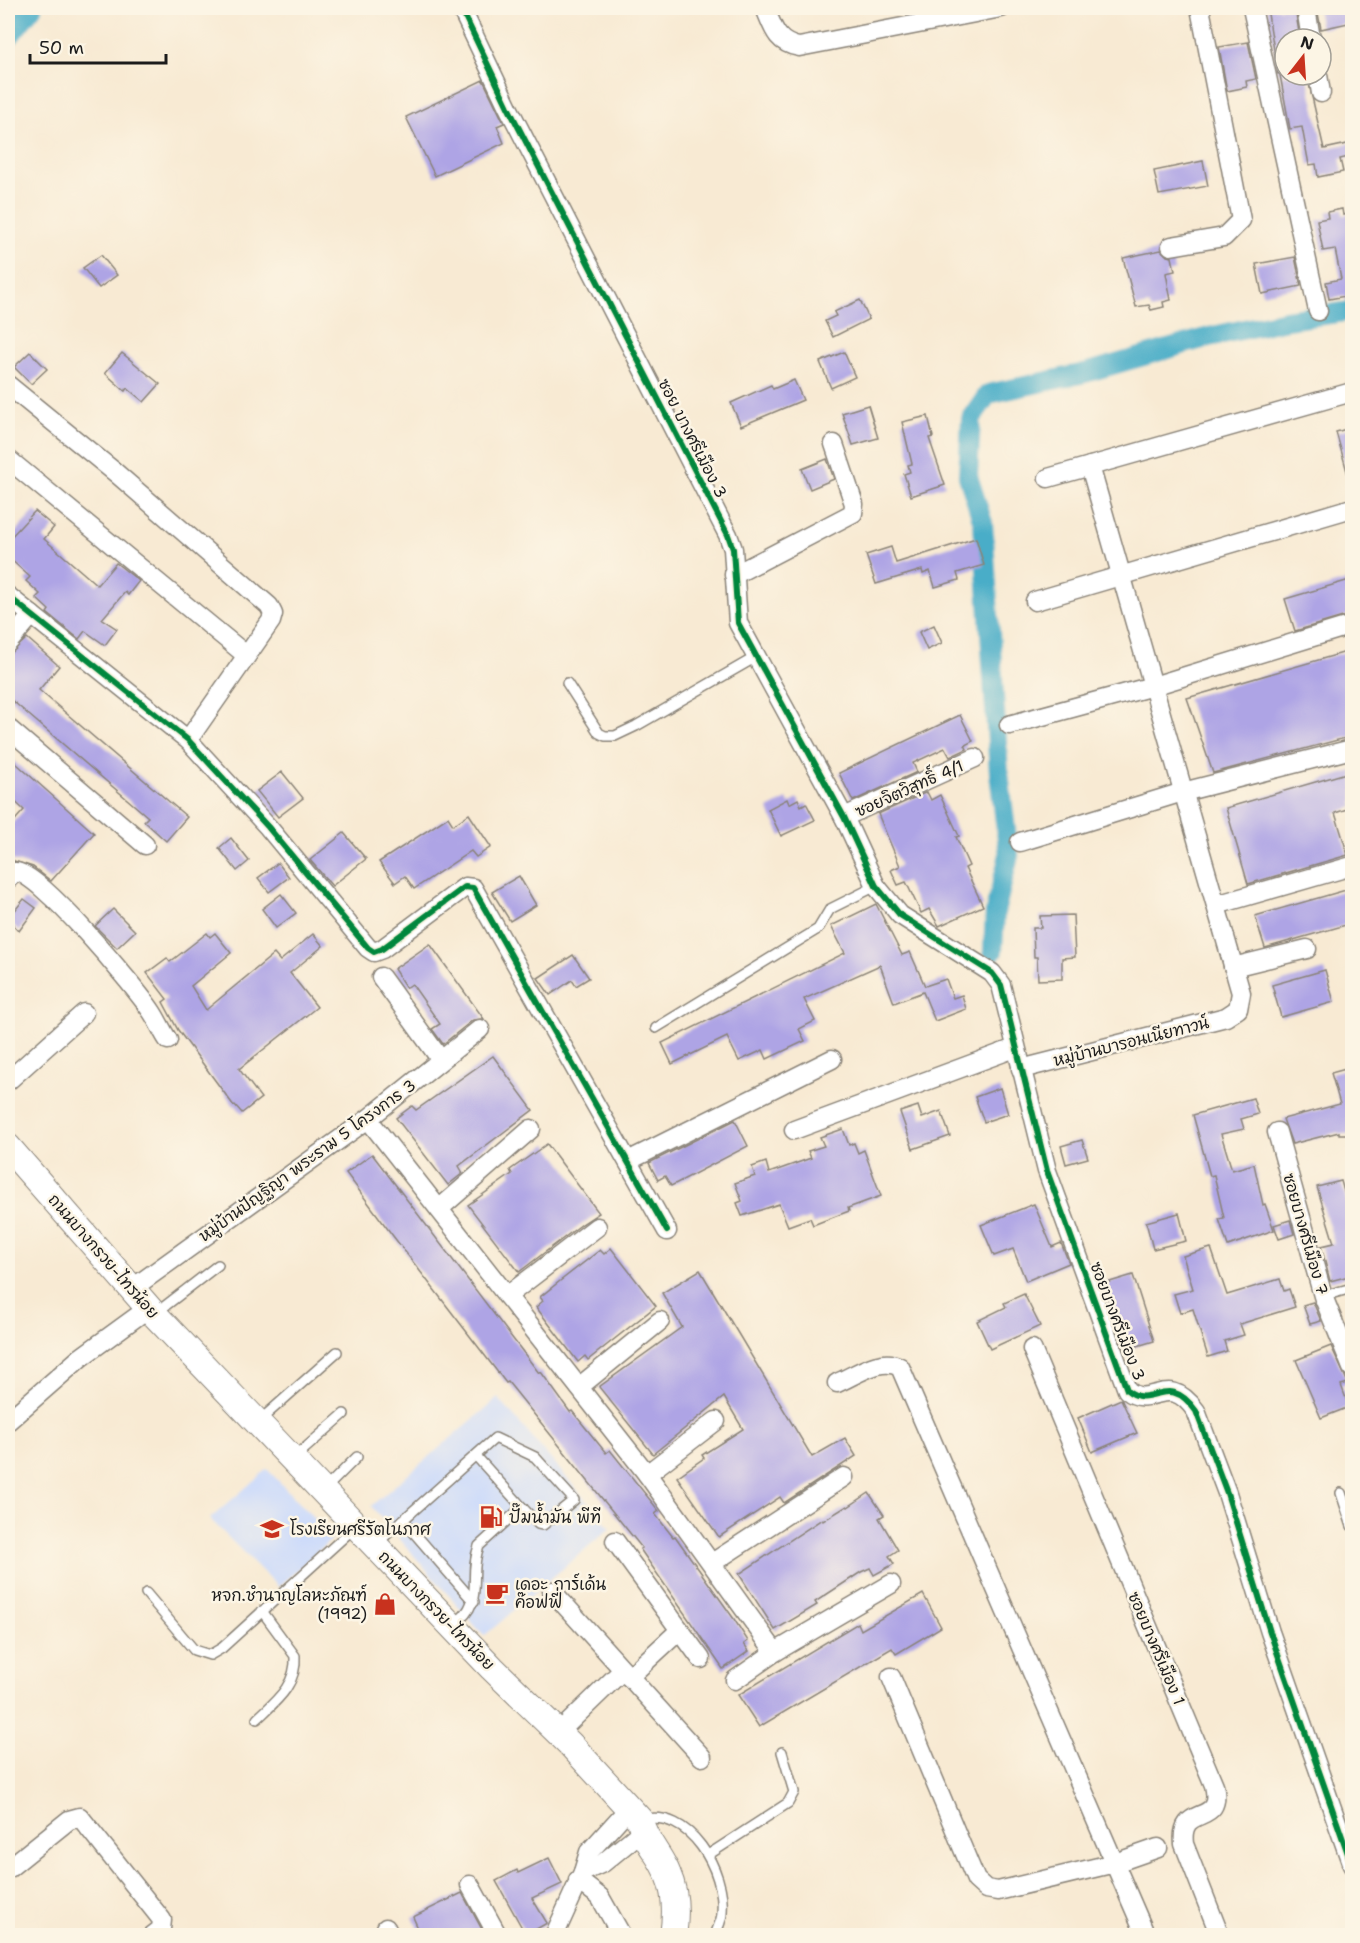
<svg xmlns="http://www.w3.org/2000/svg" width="1360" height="1943" viewBox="0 0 1360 1943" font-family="'Shantell Sans','Playpen Sans Thai',sans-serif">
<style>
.built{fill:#cddbfa}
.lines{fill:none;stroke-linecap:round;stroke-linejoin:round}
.canal{stroke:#48adc8;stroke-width:20}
.building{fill:#aea4e5}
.service-casing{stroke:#8a8378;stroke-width:12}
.minor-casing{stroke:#8a8378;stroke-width:21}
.secondary-casing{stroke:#8a8378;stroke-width:28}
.service{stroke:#fff;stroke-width:9}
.minor{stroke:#fff;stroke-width:18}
.secondary{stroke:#fff;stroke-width:26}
.cycleway-casing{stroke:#fcf5e5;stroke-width:10}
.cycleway{stroke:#00873e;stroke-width:6}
.labels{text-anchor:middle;stroke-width:5;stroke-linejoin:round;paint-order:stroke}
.street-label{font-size:16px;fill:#1c1c1c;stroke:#fcf5e5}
.poi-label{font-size:16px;fill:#1c1c1c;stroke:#fcf5e5;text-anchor:start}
</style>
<rect width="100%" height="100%" fill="#fcf5e5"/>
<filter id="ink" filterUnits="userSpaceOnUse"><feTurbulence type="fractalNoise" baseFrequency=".0167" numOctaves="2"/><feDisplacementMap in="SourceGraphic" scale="12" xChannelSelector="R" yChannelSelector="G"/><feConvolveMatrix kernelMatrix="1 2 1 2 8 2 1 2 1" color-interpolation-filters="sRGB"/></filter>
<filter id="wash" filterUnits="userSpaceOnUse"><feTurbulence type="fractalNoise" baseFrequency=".008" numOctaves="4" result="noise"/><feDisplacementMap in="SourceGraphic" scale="24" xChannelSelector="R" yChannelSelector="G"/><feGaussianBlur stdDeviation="1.35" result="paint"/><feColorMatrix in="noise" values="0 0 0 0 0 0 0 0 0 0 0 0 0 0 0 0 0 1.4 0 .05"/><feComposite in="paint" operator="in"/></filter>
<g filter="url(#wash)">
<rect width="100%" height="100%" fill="#f8ead3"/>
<g class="built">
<polygon points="498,1398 610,1528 484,1636 371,1506"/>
<polygon points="267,1469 333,1538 278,1587 210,1519"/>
</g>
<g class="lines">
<g class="canal">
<polyline points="8,38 32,8"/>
<polyline points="993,951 995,912 1009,855 999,773 983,523 968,476 971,419 988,394 1085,373 1209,337 1286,320 1352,311"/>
</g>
</g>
<g id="blocks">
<g class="building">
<polygon points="1267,8 1295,8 1300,39 1285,39 1285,73 1278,74"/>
<polygon points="1317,8 1353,8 1353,22 1321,29"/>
<polygon points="1248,42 1256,79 1246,81 1247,87 1227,91 1219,47"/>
<polygon points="1280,75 1307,75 1324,149 1352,143 1353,156 1340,159 1343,172 1318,177 1316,164 1309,165 1302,127 1290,129"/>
<polygon points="483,80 504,123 497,126 504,143 435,176 406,117"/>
<polygon points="1203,161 1208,186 1159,195 1154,171"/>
<polygon points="1342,209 1343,215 1353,213 1353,300 1346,301 1345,296 1329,299 1326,282 1341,279 1335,249 1323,251 1317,220 1328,218 1327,212"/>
<polygon points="1161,250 1167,256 1172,257 1175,271 1166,273 1171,300 1163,302 1164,307 1151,310 1149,305 1136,307 1123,258"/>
<polygon points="101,255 117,275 99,288 83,268"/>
<polygon points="1295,257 1301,286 1262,294 1256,264"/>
<polygon points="860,300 869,319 833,337 825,321 836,316 834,312"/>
<polygon points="30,352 47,369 31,384 14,367"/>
<polygon points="844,352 855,377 831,388 820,362"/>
<polygon points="122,353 160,384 144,402 127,388 125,391 105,373"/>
<polygon points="794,380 803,400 741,426 731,403 771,385 773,389"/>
<polygon points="868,405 878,438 853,445 842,413"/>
<polygon points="928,416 933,437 929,438 945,485 911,496 904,474 910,472 908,465 912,464 902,422"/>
<polygon points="1353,427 1353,474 1348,475 1336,432"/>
<polygon points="827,459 834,479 810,489 802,469"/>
<polygon points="35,511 54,527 44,539 97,585 116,563 139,581 128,595 125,592 102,619 117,629 105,645 85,631 79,639 47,613 49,610 36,598 40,594 26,581 30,577 8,557 8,540"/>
<polygon points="976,538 984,565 957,573 959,580 935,587 930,571 923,574 922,570 876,584 866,555 891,547 896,563"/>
<polygon points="1353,579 1353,614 1295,631 1285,599"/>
<polygon points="934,625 942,643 927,650 919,632"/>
<polygon points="27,638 59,666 39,690 187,817 166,841 144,821 148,817 8,697 8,656"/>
<polygon points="1353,650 1353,736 1213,773 1187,698"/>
<polygon points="960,715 973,741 965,745 967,749 950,757 945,748 913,763 917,772 853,801 839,773"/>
<polygon points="8,756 94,833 51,881 33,867 14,861 8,856 8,828 24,810 8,795"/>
<polygon points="1353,771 1353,807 1335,813 1348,855 1248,884 1226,808"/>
<polygon points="282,772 303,798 278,817 257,791"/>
<polygon points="927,792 931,800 940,795 959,836 956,837 969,866 965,868 983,906 939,926 929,909 921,913 906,882 898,885 891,870 900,866 878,814"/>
<polygon points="787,799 789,804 798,799 801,806 806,803 815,820 781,836 768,809"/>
<polygon points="469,814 491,847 476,857 471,851 414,889 405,876 395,883 379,862 448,817 453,825"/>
<polygon points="344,833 366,859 332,886 310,860"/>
<polygon points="231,838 249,861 237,871 219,848"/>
<polygon points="278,863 289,877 269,892 258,878"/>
<polygon points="519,876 536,905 510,921 492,892"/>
<polygon points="1353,888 1353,923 1265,948 1255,916"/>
<polygon points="281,894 296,913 276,928 262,909"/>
<polygon points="24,899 36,908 19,931 8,919"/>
<polygon points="876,904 902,955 910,952 925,986 946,979 953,998 962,995 966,1009 935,1021 923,992 894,1003 880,965 804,999 815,1021 799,1029 805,1041 767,1059 763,1050 739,1061 727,1037 672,1064 662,1043 845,953 831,926"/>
<polygon points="113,909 135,931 117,948 95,926"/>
<polygon points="1073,915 1075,957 1062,958 1062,979 1038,980 1037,957 1034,957 1033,928 1041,928 1040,916"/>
<polygon points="207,933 210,937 215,933 231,953 191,986 206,1010 274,954 280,961 313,934 323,946 290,973 317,1007 239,1069 261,1098 242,1113 235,1105 234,1106 178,1030 163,1002 167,999 147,973 167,958 170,962"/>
<polygon points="430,944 484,1019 473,1020 443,1044 432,1029 440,1024 412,984 406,988 394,969"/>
<polygon points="573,955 589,978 576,986 572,980 550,995 538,978"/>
<polygon points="1325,970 1334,1002 1281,1017 1272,985"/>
<polygon points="493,1056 533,1110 459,1166 463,1173 448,1185 396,1118 412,1106 416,1110"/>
<polygon points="1353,1067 1353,1134 1339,1134 1339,1132 1292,1144 1283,1119 1340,1104 1331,1073"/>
<polygon points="1000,1088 1008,1114 984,1122 975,1097"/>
<polygon points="1253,1098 1258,1114 1241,1119 1244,1129 1221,1134 1232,1170 1254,1164 1263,1205 1265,1204 1274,1230 1228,1246 1219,1219 1224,1218 1214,1175 1210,1176 1193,1115"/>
<polygon points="918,1106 922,1118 941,1111 950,1136 913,1149 900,1112"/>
<polygon points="735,1120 748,1146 671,1186 665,1176 658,1180 649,1163"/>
<polygon points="843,1129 849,1145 854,1143 858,1153 864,1150 881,1196 848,1208 849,1211 813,1225 810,1218 788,1226 779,1204 742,1216 737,1203 742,1201 735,1183 755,1176 752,1167 766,1162 769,1173 811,1158 808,1151 824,1146 820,1137"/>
<polygon points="1082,1140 1088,1158 1066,1164 1061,1146"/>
<polygon points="547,1144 599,1213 582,1224 519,1272 468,1205 512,1174 510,1170"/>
<polygon points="372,1154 539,1373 541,1372 570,1412 572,1411 606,1453 610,1450 659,1511 655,1514 673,1537 675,1536 734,1619 748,1641 744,1644 749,1651 723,1669 640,1549 642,1548 508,1382 506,1383 393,1236 346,1173"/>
<polygon points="1341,1181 1353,1222 1353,1275 1330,1281 1321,1246 1334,1243 1317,1187"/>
<polygon points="1034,1204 1052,1247 1061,1243 1069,1263 1026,1281 1013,1249 994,1256 981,1225"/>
<polygon points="1179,1213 1186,1241 1153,1249 1146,1222"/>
<polygon points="1290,1220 1294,1234 1279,1239 1274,1225"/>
<polygon points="611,1248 656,1306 588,1360 585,1356 578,1362 536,1307 543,1301 540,1297 560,1281 600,1250 604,1254"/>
<polygon points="1211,1248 1227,1295 1280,1279 1284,1291 1289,1289 1295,1307 1240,1324 1244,1335 1224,1341 1227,1351 1208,1357 1193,1309 1180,1313 1174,1294 1193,1289 1183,1256"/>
<polygon points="700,1270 812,1457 845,1438 856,1456 784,1503 780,1497 719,1537 677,1477 704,1458 702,1455 743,1429 724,1397 653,1454 599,1387 682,1327 662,1293"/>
<polygon points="1133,1275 1154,1341 1124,1350 1103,1284"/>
<polygon points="1024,1294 1040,1326 990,1349 977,1321 1006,1307 1004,1303"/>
<polygon points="1313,1302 1321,1321 1310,1324 1303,1305"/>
<polygon points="1331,1346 1348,1383 1341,1385 1349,1407 1321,1418 1296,1360"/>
<polygon points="1121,1399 1137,1433 1092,1452 1078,1418"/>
<polygon points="869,1493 884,1515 879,1518 898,1550 889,1556 894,1564 874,1575 870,1568 861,1572 815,1602 817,1605 775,1630 739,1574 822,1519 823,1521 847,1506 848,1507"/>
<polygon points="923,1594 941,1627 896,1654 892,1648 759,1727 738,1695 858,1623 861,1630"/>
<polygon points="549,1858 562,1884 532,1898 547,1923 526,1935 496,1881 517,1870 518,1873"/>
<polygon points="462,1893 485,1935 421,1935 413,1917"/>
</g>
</g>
</g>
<g filter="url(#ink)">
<use href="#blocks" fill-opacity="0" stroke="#8a8378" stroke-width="1.5"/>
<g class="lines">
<g class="service-casing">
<g id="service">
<polyline points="567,683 599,733 605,736 615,736 636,726 756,657"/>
<polyline points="656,1028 818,929 830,909 876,886"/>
<polyline points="1323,1296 1352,1288"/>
<polyline points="156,1313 218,1265"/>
<polyline points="258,1422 337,1352"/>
<polyline points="294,1458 344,1414"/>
<polyline points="325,1489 357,1457"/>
<polyline points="1341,1493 1352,1526"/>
<polyline points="403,1520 474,1602"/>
<polyline points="375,1545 495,1438 535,1457 574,1500 543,1525 538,1524 522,1507"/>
<polyline points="146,1593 194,1650 210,1655 222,1648 354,1528"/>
<path d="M453,1625C487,1602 467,1578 479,1546L522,1507L476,1456"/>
<path d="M257,1719C276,1701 297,1685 295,1656L262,1611"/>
<path d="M642,1820C689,1807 726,1871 722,1913C722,1920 717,1929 715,1936"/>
<polyline points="708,1855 788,1803 794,1792 782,1752"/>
</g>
</g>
<g class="minor-casing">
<g id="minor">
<path d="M461,8L508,107L728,535L733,549L738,623L844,817L876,886L900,915L992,973L1001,985L1047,1171L1127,1390C1152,1411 1167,1370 1196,1411L1227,1493L1270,1632L1352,1865"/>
<path d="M765,8C773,27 776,43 799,47L1001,8"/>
<polyline points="1252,8 1318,311"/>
<polyline points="1306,8 1311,39"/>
<polyline points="1318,75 1321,93"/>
<polyline points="1171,246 1224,237 1241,220 1200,8"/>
<polyline points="8,385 116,473 269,606 273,614 271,621 188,740"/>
<polyline points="8,459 246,655"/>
<polyline points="1048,478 1352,392"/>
<polyline points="734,575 853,513 854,504 834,444"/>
<polyline points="8,596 188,740 268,827 368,948 374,952 382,949 465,887 473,888 667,1231"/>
<polyline points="1035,601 1352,508"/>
<polyline points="8,643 32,615"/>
<polyline points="1009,725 1153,686 1352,625"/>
<polyline points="8,728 145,845"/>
<polyline points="844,817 975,758"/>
<polyline points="1020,842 1183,792 1352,749"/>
<path d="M8,879L15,872C37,869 137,989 152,1012C158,1021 162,1031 168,1040"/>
<polyline points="1216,905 1352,866"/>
<polyline points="1233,967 1307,949"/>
<polyline points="381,977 441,1060"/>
<polyline points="1021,1069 1226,1017 1238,1009 1241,993 1090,466"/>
<polyline points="8,1081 84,1013"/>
<polyline points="368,1119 647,1474 775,1652"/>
<polyline points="794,1130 1015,1048"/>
<polyline points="1277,1132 1323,1296 1352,1368"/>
<polyline points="628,1161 832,1059"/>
<polyline points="439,1209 531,1129"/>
<polyline points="133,1288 368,1119 480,1029"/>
<polyline points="507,1296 597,1227"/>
<path d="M1032,1349L1214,1785C1224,1829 1179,1801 1184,1844L1220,1936"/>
<path d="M837,1383C856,1375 881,1356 900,1367L1146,1936"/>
<polyline points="579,1387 660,1321"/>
<polyline points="8,1421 80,1358 150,1307"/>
<polyline points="647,1474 716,1421"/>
<polyline points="615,1541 701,1659"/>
<polyline points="712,1563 844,1477"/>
<polyline points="552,1591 702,1757"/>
<polyline points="629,1677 680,1630"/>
<polyline points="891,1677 976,1880 986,1889 998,1891 1115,1863 1158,1848"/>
<polyline points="735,1680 775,1652 891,1584"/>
<polyline points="558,1733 623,1670"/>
<polyline points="8,1869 69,1820 80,1817 162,1920 161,1929 152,1936"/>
<polyline points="583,1872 603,1863 642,1831"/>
<polyline points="578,1880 600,1897 622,1936"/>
<polyline points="470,1885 498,1936"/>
<polyline points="386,1928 390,1936"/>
<polyline points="554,1936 583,1872 589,1852 629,1808"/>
</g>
</g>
<g class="secondary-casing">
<path id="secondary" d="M8,1147L154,1314L492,1668L570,1744L640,1820C644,1841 661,1855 668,1875C676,1893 676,1916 673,1936"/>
</g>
<use href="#service" class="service"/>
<use href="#minor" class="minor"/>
<use href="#secondary" class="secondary"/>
<g class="cycleway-casing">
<g id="cycleway">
<path d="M461,8L508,107L728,535L733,549L738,623L844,817L876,886L900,915L992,973L1001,985L1047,1171L1127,1390C1152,1411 1167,1370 1196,1411L1227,1493L1270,1632L1352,1865"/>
<polyline points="8,596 188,740 268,827 368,948 374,952 382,949 465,887 473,888 667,1231"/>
</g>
</g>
<use href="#cycleway" class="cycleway"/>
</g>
</g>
<defs>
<g id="fuel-bare" transform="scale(1.8)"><path d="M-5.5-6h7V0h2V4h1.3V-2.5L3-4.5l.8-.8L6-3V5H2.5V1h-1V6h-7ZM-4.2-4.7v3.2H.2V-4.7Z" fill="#c8321e" stroke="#fcf5e5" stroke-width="2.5" paint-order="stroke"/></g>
<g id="school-bare" transform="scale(1.8)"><path d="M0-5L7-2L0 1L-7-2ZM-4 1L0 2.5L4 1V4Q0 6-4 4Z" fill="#c8321e" stroke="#fcf5e5" stroke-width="2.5" paint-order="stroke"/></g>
<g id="cafe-bare" transform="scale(1.8)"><path d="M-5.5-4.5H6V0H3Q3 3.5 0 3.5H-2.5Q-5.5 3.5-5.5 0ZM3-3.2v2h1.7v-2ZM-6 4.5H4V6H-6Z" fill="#c8321e" stroke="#fcf5e5" stroke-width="2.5" paint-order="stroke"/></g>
<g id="shop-bare" transform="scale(1.8)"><path d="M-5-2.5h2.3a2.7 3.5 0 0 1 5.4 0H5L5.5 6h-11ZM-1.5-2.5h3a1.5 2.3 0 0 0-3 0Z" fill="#c8321e" stroke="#fcf5e5" stroke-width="2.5" paint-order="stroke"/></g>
</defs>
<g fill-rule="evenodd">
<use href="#fuel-bare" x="491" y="1517"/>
<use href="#school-bare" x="272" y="1529"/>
<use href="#cafe-bare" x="497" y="1593"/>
<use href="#shop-bare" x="385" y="1604"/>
</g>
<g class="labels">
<g class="street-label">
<text transform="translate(693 438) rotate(63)" y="6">ซอย บางศรีเมือง 3</text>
<text transform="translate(909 788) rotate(-24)" y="6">ซอยจิตวิสุทธิ์ 4/1</text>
<text transform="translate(1131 1041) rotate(-14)" y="6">หมู่บ้านบารอนเนียทาวน์</text>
<text transform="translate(307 1160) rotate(-36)" y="6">หมู่บ้านปัญฐิญา พระราม 5 โครงการ 3</text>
<text transform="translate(1306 1234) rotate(74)" y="6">ซอยบางศรีเมือง 7</text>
<text transform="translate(104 1256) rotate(49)" y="6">ถนนบางกรวย-ไทรน้อย</text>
<text transform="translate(1118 1321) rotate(69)" y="6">ซอยบางศรีเมือง 3</text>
<text transform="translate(437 1610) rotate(46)" y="6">ถนนบางกรวย-ไทรน้อย</text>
<text transform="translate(1157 1648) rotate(67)" y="6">ซอยบางศรีเมือง 1</text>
</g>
<g class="poi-label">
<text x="509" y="1523">ปั๊มน้ำมัน พีที</text>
<text x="290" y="1535">โรงเรียนศรีรัตโนภาศ</text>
<text x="515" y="1590">เดอะ การ์เด้น<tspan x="515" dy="18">ค๊อฟฟี่</tspan></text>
<text x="367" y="1601" text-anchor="end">หจก.ชำนาญโลหะภัณฑ์<tspan x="367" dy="18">(1992)</tspan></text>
</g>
</g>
<rect width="1360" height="1943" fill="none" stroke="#fcf5e5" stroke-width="30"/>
<g transform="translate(1303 57) rotate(17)"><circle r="28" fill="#fcf5e5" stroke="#a29e95" stroke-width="1.5"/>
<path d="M0-4.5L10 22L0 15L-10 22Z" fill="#c8321e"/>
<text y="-9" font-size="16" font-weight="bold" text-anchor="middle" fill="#1c1c1c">N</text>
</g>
<path d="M30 54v9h136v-9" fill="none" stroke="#1c1c1c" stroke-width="3"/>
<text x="39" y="54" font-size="18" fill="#1c1c1c" stroke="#fcf5e5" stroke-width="4.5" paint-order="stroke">50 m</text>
</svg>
